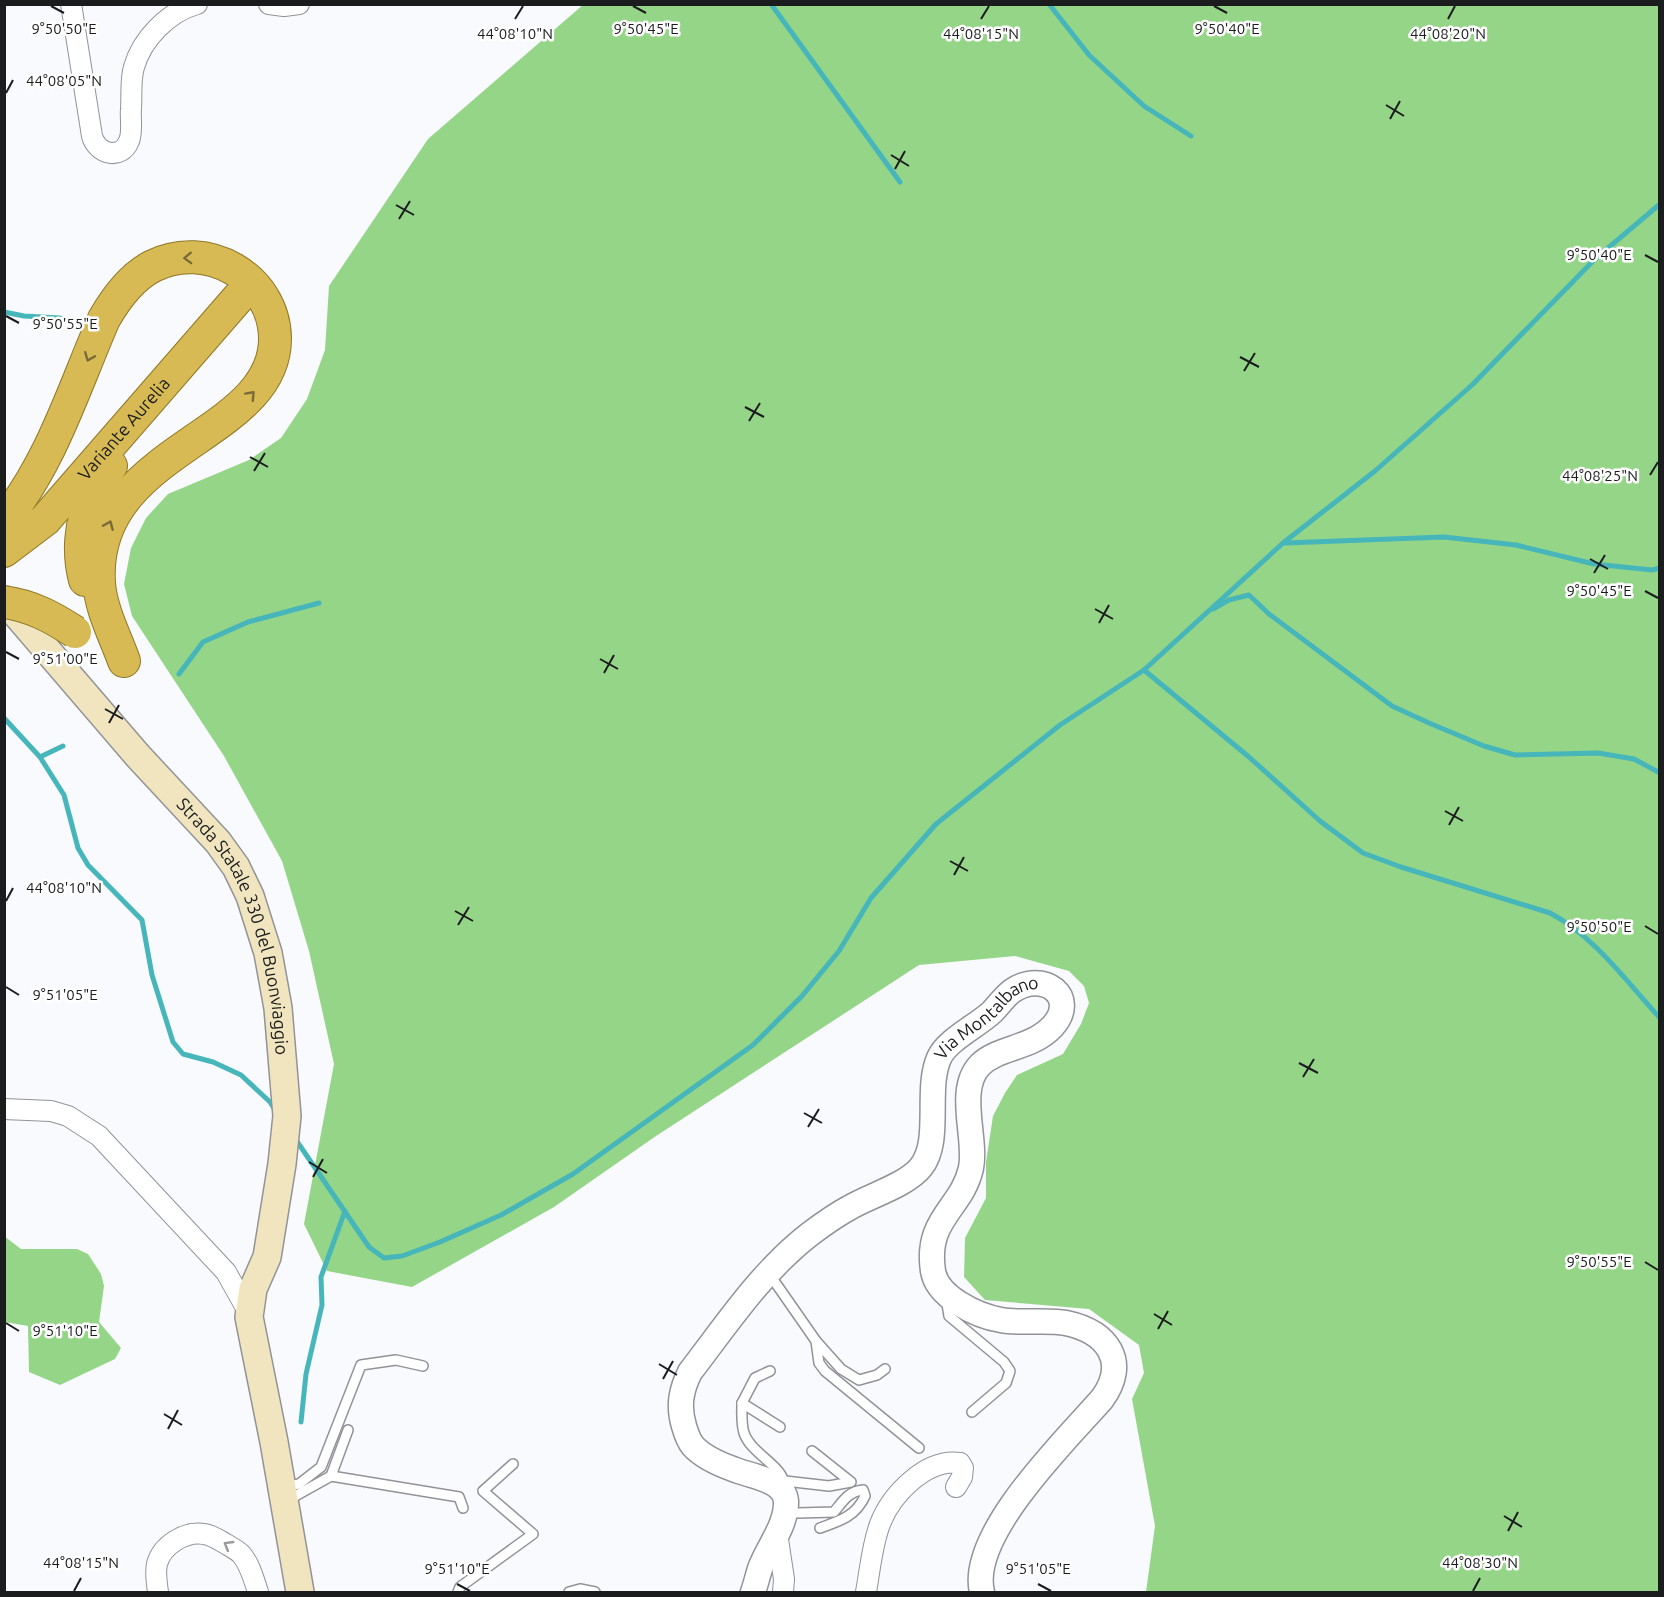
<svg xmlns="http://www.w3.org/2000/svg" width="1664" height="1597" viewBox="0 0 1664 1597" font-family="Ubuntu,sans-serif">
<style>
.forest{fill:#95d587}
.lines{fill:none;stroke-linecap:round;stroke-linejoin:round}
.stream{stroke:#47b6bb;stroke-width:5}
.service-casing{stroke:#919398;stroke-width:12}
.minor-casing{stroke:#919398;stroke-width:22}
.tertiary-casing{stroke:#919398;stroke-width:27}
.secondary-casing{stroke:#919398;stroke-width:30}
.trunk-casing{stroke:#8f7724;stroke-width:34}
.service{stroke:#fff;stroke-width:9}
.minor{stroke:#fff;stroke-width:20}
.tertiary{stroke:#fff;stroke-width:24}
.secondary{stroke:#f0e5be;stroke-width:27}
.trunk{stroke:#d7ba53;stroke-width:32}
.trunk-bridge-casing{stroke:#8f7724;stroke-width:34;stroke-linecap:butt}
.trunk-bridge{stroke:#d7ba53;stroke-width:32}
.oneway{stroke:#796b38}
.oneway2{stroke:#98999a}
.ticks{fill:none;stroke:#1b1c1e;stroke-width:2}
.labels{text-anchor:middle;stroke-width:5;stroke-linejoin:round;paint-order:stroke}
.street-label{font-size:18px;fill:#1b1c1e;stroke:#fff}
.ticks-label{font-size:15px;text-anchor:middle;fill:#1b1c1e;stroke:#fff;stroke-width:5;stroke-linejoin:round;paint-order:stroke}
</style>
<rect width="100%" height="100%" fill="#f8fafe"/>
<g class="forest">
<polygon points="584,4 1659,5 1659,1592 1146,1592 1155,1526 1132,1399 1144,1373 1139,1345 1089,1309 985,1300 964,1277 965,1238 986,1198 986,1162 993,1116 1005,1093 1017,1075 1063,1054 1081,1024 1089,1003 1084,986 1069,971 1015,956 919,965 656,1136 554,1207 412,1287 327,1271 304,1224 334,1064 309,951 282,861 224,756 132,616 124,584 131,548 146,518 168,494 249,460 281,438 307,399 325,350 329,286 428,139"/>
<polygon points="4,1236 21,1249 77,1249 88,1254 101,1274 104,1286 99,1322 121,1348 115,1359 60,1385 29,1372 28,1326 5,1322"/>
</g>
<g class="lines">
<g class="stream">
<polyline points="771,4 900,182"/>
<polyline points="1049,4 1089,55 1144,106 1191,136"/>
<polyline points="4,312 24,316 60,318"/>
<polyline points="1285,543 1444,537 1516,545 1594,564 1652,570 1660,568"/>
<polyline points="1213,609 1229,600 1249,595 1269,614 1392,706 1429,723 1484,746 1515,755 1598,753 1634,759 1660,773"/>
<path d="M1144,670L1249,757L1320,821L1363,853L1401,867L1550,913C1594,936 1626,981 1660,1018"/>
<polyline points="179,674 203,642 248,622 319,603"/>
<polyline points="4,718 40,757 64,795 78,848 88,865 142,920 152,975 173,1042 183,1054 213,1062 241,1075 270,1102 275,1110"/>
<polyline points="40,757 63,746"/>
<polyline points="294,1137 369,1247 384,1258 402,1256 440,1242 501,1215 573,1174 753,1045 802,996 839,951 871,898 936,824 1060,725 1144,670 1283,543 1375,471 1472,385 1595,259 1660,204"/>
<polyline points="301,1422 306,1374 322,1305 321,1277 345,1211"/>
</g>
<g class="service-casing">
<g id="service">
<polyline points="770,1275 816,1341 819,1363 825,1371 919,1448"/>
<polyline points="946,1298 949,1316 1004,1362 1010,1371 1006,1383 972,1412"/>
<polyline points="816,1341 841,1369 859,1380 877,1375 885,1369"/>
<polyline points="742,1403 755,1378 770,1371"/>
<path d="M780,1427L742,1403C742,1413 741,1423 744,1433C751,1454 784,1466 784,1485"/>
<polyline points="331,1476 348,1430"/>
<polyline points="785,1481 829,1486 851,1482 812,1451"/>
<polyline points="283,1487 299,1484 321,1467 361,1365 396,1360 423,1366"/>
<polyline points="288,1500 331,1476 459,1497 463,1508"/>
<path d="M787,1512L798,1513L834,1512C843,1501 849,1491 863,1490L865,1496C856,1516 840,1521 820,1528"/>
<polyline points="458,1592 460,1587 533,1534 483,1491 513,1464"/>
<polyline points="569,1592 580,1589 595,1592"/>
</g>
</g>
<g class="minor-casing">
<g id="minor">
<path d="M71,4L92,136C97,154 121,161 129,141C133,132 130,118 131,109C132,96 130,80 134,67C142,39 168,12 197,4"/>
<polyline points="269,4 284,6 299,4"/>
<polyline points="4,1109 51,1111 68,1116 99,1136 226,1272 245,1306 249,1317"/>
<polyline points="777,1533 784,1579 783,1592"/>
<path d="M158,1592C157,1585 155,1572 157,1564C162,1545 185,1531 204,1534C212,1535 219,1540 226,1544C231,1547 237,1550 241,1554C250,1564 254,1580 258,1592"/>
<path d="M866,1592C870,1570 872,1545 880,1524C891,1495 926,1458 960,1463L963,1468L962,1477L956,1487"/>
</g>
</g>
<g class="tertiary-casing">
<g id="tertiary">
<path id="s1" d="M753,1592C756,1584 758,1574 761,1566C769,1546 787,1524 786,1501C784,1479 749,1476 733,1469C719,1464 703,1457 693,1446C688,1440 686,1433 684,1426C678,1406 681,1390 690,1372C727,1324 761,1272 810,1234C822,1225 836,1215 849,1208C869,1196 907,1185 921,1167C942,1141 925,1090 939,1058C947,1040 977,1026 992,1012C999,1005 1004,997 1012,991C1043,969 1080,997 1052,1027C1031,1049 998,1047 980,1065C956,1090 977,1138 971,1168C962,1209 925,1218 933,1271C937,1297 977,1316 1001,1320C1022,1324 1045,1319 1066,1323C1108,1332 1129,1362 1102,1399C1066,1440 968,1535 982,1592"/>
</g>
</g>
<g class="secondary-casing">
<g id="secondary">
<path id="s2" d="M4,600L138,756L218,842L236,867L250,896L268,953L278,1008L287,1116L282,1164L267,1257L253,1289L249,1317L274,1442L300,1592"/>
</g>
</g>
<g class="trunk-casing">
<g id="trunk">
<path d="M4,521C52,461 74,388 104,319C116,298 131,277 153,266C206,239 274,277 275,338C276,439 90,447 99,583C101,610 115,636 124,661"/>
<path id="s3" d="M4,551L45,520L238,298"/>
<path d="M85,580C78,554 80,525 91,499C95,488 104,477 111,466"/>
</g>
</g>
<use href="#service" class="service"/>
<use href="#minor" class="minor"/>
<use href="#tertiary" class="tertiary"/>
<use href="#secondary" class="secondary"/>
<use href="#trunk" class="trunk"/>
<g class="trunk-bridge-casing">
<path id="trunk-bridge" d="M4,602C32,606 52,617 75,632"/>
</g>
<use href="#trunk-bridge" class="trunk-bridge"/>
</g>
<defs><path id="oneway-chevron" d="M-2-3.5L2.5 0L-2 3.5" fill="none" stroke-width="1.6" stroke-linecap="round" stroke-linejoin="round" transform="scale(1.5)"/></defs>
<g class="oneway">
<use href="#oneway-chevron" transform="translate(188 258) rotate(178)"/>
<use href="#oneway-chevron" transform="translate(89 357) rotate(112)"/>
<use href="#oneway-chevron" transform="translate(251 395) rotate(-47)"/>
<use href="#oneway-chevron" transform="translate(109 525) rotate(-67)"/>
</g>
<use class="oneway2" href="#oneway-chevron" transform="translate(228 1545) rotate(-149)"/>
<path class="ticks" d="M51,6L64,13M633,6L646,13M1214,6L1227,13M515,19L523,6M981,19L989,6M1448,19L1455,6M6,93L13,80M1386,105L1404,116M1390,119L1400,101M891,155L909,166M895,169L905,151M396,205L414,215M399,219L410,201M1645,255L1658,262M6,316L19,323M1240,357L1259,367M1244,371L1255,353M745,407L764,417M749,421L760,403M250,457L268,467M254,471L265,453M1650,475L1658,462M1590,559L1608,569M1594,573L1605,555M1645,591L1658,598M1095,609L1113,619M1099,623L1109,605M6,652L19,659M600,659L618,669M604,673L614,655M105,709L123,719M109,723L119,705M1445,811L1463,821M1449,825L1459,807M950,861L968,871M954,875L964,857M6,901L13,888M455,911L473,921M458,925L469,907M1645,926L1658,934M6,987L19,995M1299,1063L1318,1073M1303,1077L1314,1059M804,1113L822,1123M808,1127L819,1109M309,1162L327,1173M313,1177L323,1159M1645,1262L1658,1270M1154,1314L1172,1325M6,1323L19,1331M1158,1329L1168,1311M659,1364L677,1375M663,1379L673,1361M164,1414L182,1425M168,1429L178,1410M1504,1516L1522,1527M1508,1531L1518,1512M457,1584L470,1591M1038,1584L1051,1591M74,1591L81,1578M1473,1591L1480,1578"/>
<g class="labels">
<g class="street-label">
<text dy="6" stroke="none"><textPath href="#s3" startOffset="172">Variante Aurelia</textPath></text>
<text dy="6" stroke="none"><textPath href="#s2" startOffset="408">Strada Statale 330 del Buonviaggio</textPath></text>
<text dy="6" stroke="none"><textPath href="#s1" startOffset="777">Via Montalbano</textPath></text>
</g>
</g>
<g class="ticks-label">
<text x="646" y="34">9°50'45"E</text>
<text x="64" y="34">9°50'50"E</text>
<text x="1227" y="34">9°50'40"E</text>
<text x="515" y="39">44°08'10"N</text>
<text x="981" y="39">44°08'15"N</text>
<text x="1448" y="39">44°08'20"N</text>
<text x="64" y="86">44°08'05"N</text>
<text x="1599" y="260">9°50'40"E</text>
<text x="65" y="329">9°50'55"E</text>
<text x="1600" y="481">44°08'25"N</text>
<text x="1599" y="596">9°50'45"E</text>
<text x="65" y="664">9°51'00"E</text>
<text x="64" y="893">44°08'10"N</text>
<text x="1599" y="932">9°50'50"E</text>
<text x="65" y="1000">9°51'05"E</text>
<text x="1599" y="1267">9°50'55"E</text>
<text x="65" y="1336">9°51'10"E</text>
<text x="81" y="1568">44°08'15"N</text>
<text x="1480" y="1568">44°08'30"N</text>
<text x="457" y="1574">9°51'10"E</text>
<text x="1038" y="1574">9°51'05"E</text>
</g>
<rect width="1664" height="1597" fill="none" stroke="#1b1c1e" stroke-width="12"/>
</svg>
